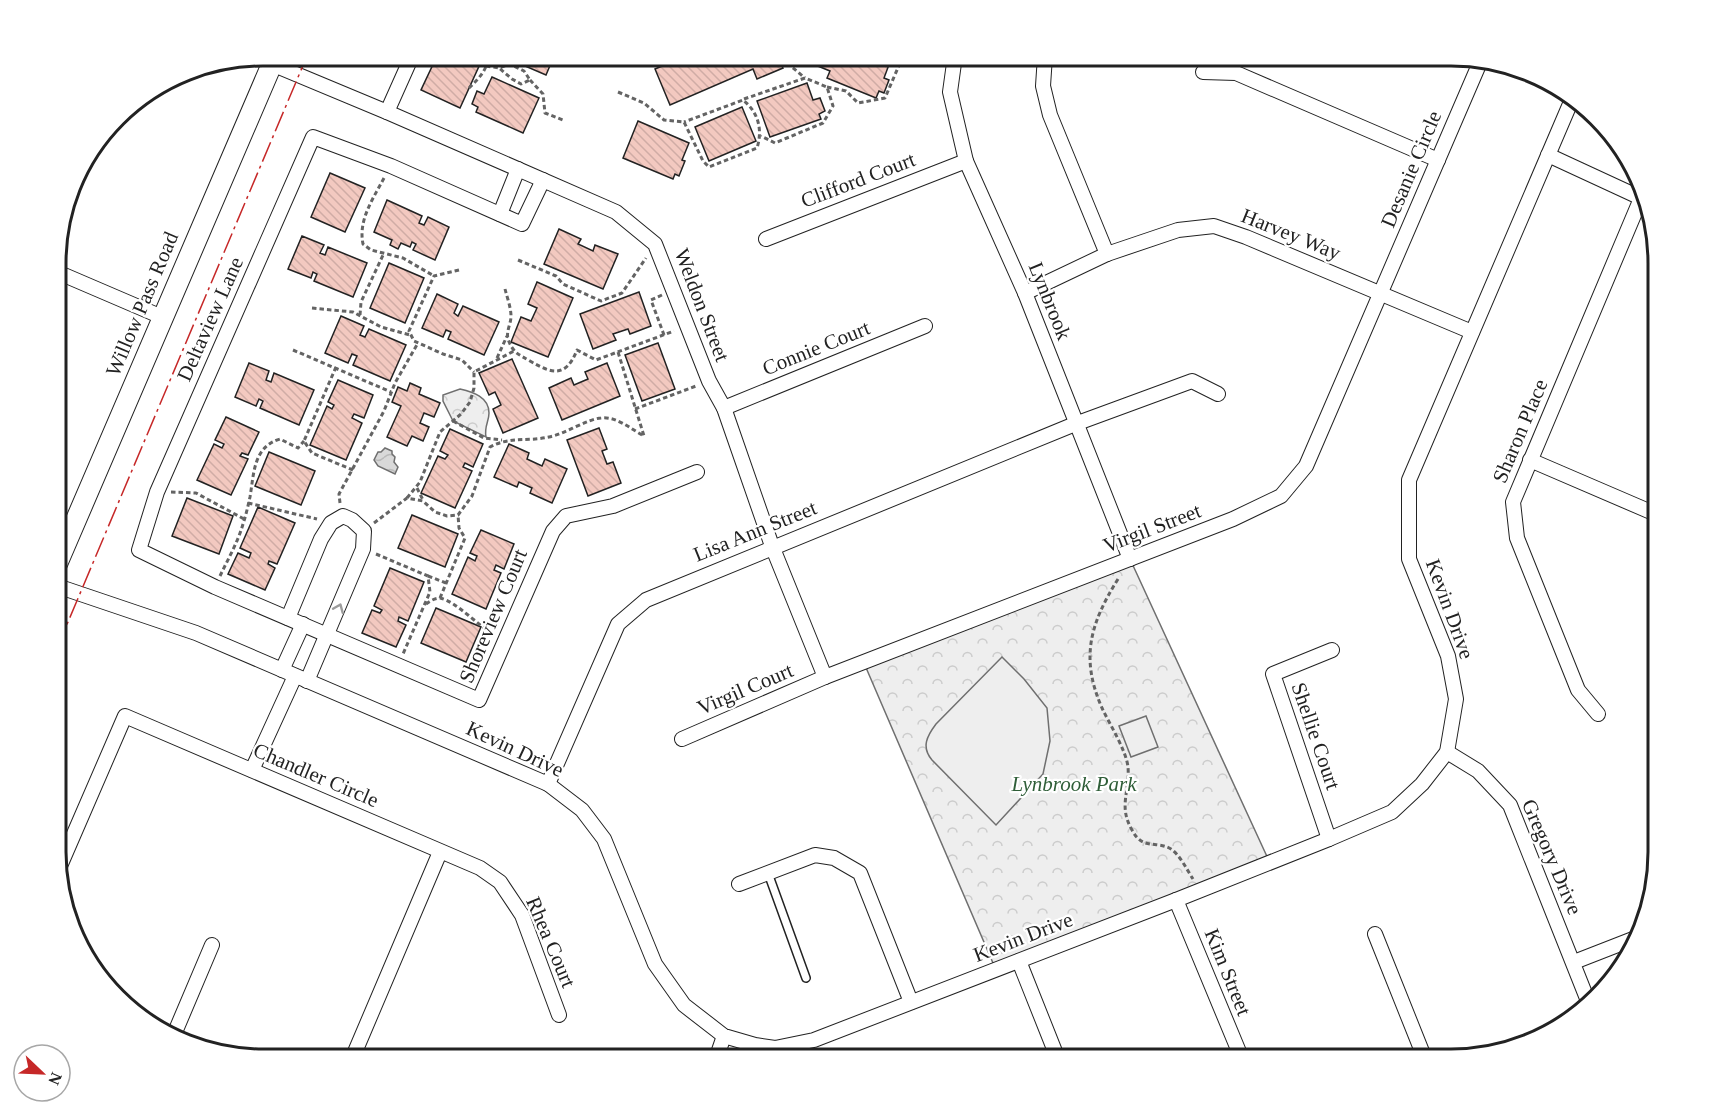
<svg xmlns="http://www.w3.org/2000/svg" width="1714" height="1115" viewBox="0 0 1714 1115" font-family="Georgia,serif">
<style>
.forest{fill:url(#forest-crowns);stroke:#6f6f6f;stroke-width:1.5}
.pitch{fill:#eee;stroke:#6f6f6f;stroke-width:1.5}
.water{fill:url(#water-waves);stroke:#6f6f6f;stroke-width:1.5}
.building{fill:url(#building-back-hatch);stroke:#222;stroke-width:1.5}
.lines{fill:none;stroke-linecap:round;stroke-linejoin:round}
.service-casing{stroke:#222;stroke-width:10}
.minor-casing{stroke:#222;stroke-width:16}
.secondary-casing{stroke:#222;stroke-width:22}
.path{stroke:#646464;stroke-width:3;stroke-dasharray:4.5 3;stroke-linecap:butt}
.service{stroke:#fff;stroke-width:7}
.minor{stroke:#fff;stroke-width:14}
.secondary{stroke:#fff;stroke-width:20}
.power{stroke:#c62828;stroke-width:1.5;stroke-dasharray:21 4.5 3 4.5;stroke-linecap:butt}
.oneway{stroke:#9c9c9c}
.labels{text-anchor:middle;stroke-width:4.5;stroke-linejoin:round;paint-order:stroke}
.street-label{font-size:21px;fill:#222;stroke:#fff}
.park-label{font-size:21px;font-style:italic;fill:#2f5e38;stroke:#fff}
.rim{fill:none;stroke:#222;stroke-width:3}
</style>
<defs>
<pattern id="forest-crowns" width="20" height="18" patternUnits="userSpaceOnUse" patternTransform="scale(1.5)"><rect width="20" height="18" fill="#eee"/><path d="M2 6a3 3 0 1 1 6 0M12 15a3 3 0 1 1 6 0" fill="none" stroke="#ccc"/></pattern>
<pattern id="water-waves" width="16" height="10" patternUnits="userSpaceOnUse" patternTransform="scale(1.5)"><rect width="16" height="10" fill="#d9d9d9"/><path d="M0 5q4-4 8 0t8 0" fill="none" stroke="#bababa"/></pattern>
<pattern id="building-back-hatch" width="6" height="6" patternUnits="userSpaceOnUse" patternTransform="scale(1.5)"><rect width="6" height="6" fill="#f3c9c0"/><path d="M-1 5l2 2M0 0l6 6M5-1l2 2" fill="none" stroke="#d0aca5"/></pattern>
</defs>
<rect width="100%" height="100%" fill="#fff"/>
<g class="forest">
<path d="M460,389C473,392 489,397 489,413C489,422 484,426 486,437L453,421L443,401V395Z"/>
<polygon points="1130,559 1270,863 996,970 864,663"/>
</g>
<g class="pitch">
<path d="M1002,657L1024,679L1047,708L1050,741L1043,774L996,825L932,760C921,747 927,736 936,724Z"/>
<polygon points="1146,716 1158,747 1131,757 1119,726"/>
</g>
<polygon class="water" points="385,448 392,451 392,454 395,457 394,462 398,467 395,474 378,466 374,460 378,452 381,452"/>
<g class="building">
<polygon points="437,56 477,56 474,61 480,64 460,108 421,90"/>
<polygon points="502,56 554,56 546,75"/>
<polygon points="686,56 777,56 783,68 757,79 753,69 670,105 655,69"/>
<polygon points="793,56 875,56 890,62 884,78 889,80 884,93 879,91 876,98 827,78 830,71"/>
<polygon points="492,77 539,98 523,133 476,112 478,107 472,104 477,91 484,94"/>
<polygon points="807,83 813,100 820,98 825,111 819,114 821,119 770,137 757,101"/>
<polygon points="742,107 756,141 709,161 695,127"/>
<polygon points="638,121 689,143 682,160 685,161 679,176 675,174 673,179 623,158"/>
<polygon points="330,173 365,188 345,232 311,217"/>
<polygon points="387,200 422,216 419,223 424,225 428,217 449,227 435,260 413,250 416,244 412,242 410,247 401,243 398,249 390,245 392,240 374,232"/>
<polygon points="559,229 581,239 578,244 593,251 595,245 618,254 603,289 544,264"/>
<polygon points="302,236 324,245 320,253 325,255 328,247 367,263 353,297 314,281 317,274 313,272 311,278 288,269"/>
<polygon points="389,263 424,278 405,323 370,308"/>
<polygon points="537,282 573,298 548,357 511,342 521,317 531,321 537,308 528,304"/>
<polygon points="639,292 651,326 630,334 628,329 613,334 616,340 593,349 580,314"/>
<polygon points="437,294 458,304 454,313 458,316 463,306 499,322 484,355 448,339 451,332 446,330 443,337 422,328"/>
<polygon points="341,316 364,326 360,335 365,337 369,329 406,345 390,381 353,365 357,356 352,354 348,363 325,353"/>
<polygon points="658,343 675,389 642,401 625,355"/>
<polygon points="512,359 538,418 503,433 493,409 501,405 495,392 489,395 479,373"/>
<polygon points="249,363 269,371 266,380 271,382 274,373 314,390 299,425 260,408 263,401 259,399 256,406 235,397"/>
<polygon points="607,363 620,396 562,420 549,388 571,378 574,385 588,379 585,372"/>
<polygon points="338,380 373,395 364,418 354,414 352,418 362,423 346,460 310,445 327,406 332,409 334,405 328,402"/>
<polygon points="410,383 421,388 419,394 440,403 434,417 424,413 420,423 429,427 423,441 412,436 407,446 387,437 401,406 392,402 398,387 407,391"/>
<polygon points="226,417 259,432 248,455 242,453 240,456 248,459 231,495 197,480 214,444 222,448 224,444 215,440"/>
<polygon points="599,428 607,449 602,451 607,464 613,462 621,483 588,496 567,440"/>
<polygon points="450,429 483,444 473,467 465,463 463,467 472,471 455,508 421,493 438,456 445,459 448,455 440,451"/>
<polygon points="509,444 529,453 527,459 542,466 545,459 567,469 552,503 530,493 532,488 519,482 517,487 494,477"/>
<polygon points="269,452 315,471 301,505 255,486"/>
<polygon points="187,498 233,516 219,554 172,536"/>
<polygon points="258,507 295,523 277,564 269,561 268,564 275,568 265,590 228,574 238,553 249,558 251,553 240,548"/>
<polygon points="412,515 458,534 445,567 398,548"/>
<polygon points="481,530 514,544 504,569 496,565 494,570 501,573 486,609 452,594 468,557 475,561 477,556 470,553"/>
<polygon points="390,568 424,582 408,621 399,617 398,621 406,625 396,647 362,633 372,610 380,613 382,610 374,606"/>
<polygon points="436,608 481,627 466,662 421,643"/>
</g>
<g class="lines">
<g class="service-casing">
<polyline id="service" points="768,873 806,978"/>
</g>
<g class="minor-casing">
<g id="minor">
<polyline points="955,56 950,92 966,161 1025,293 1130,559"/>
<polyline points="1045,56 1043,86 1050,115 1107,254"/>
<polyline points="255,57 387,112 616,212 655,244 709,381 724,408 772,546 825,677"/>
<polyline points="1203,72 1236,73 1438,160"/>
<polyline points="387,112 412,56"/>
<polyline points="1548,155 1641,198"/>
<polyline points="543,180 522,224 391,166 313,137 157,492 139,550 215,587 479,700 553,531 566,516 613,506 697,472"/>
<polyline points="500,214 518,169"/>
<polyline points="766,239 966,161"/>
<polyline points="57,272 162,317"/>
<polyline points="1025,293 1107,254 1178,230 1214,226 1246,237 1472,332"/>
<polyline points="724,408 925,326"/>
<polyline points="1530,460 1658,515"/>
<polyline points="57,586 196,633 548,784 582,810 604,839 655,964 684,1005 724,1036 755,1045 775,1048 814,1040 1176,900 1329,839 1392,812 1422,784 1447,752 1456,699 1448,656 1409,559 1409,480 1573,97"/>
<polyline points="288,618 321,539 331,523 343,516 352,520 364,531 363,549 307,681"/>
<polyline points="282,670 303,624"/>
<polyline points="1598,714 1578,690 1517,538 1513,502 1642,196"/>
<polyline points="682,739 825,677 1233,519 1281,496 1306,466 1481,60"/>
<polyline points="1447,752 1478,771 1510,805 1588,1001"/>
<polyline points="252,770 295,676"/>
<polyline points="548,784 618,624 646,600 1075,424 1192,381 1218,394"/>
<polyline points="1329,839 1273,674 1332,650"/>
<polyline points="57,873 125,716 480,868 500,882 522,915 559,1015"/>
<polyline points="739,884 815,855 834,858 860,873 911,1002"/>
<polyline points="1176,900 1242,1059"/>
<polyline points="1375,934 1425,1059"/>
<polyline points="1019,961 1058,1059"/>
<polyline points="1574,962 1633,939"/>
<polyline points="173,1037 212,945"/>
<polyline points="352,1059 440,852"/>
<polyline points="716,1059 724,1036"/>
</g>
</g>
<g class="secondary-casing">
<polyline id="secondary" points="57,564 272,64 273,56"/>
</g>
<g class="path">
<polyline points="786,56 786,62 805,78"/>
<polyline points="486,66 499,68 510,64 524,71 530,80 521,84 512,79 499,68"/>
<polyline points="530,80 543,94 545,113 563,120"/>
<polyline points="827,87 846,91 858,103 885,98 903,56"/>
<path d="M469,88C478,79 488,70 488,56"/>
<path d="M618,92L644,103L664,120L684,122L703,161L709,167L757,148C763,129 758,112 743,100L684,122"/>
<polyline points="744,99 805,78 827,87 833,106 823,123 775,143 761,136"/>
<path d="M384,178C373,199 358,220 363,244L371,250L403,258L434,276"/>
<polyline points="518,260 556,276 563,284 601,301 622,293 646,258"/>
<polyline points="459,270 434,276 409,331 414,341 443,354 462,360 474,372"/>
<path d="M505,289C507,297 511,308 511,316C511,324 506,331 508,339C513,353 518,354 530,361C552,374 566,378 577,350L596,360L674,331"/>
<polyline points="662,295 651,300 664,335"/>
<polyline points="312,308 353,312 381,327 410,335"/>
<polyline points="360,315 361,302 384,253"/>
<polyline points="293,350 391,392"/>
<polyline points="497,358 507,336"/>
<polyline points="336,367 304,441 312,453 353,470"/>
<polyline points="635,409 696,386"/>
<polyline points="453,421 484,438 502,440"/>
<polyline points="417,488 423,500"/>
<polyline points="171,492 196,493 244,519"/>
<polyline points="407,498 420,482 440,432 461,414 470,402 474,388 474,372 514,351"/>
<polyline points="248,503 317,519"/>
<polyline points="340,503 339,494 384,411 395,383 418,343"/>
<path d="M374,523L407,498L423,501L435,512L447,516L458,515L472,496L490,447C511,436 526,442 549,437C565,434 587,419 601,418C616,416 631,429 644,436L618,352"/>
<polyline points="376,554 428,576 430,592 403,654"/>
<path d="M220,576C228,559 238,542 243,524C246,515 248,506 250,497C254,474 253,447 280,439L298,448L304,441"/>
<polyline points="428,576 446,583"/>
<path d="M1118,579C1090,624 1080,658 1102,708C1110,725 1126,750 1128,767C1130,792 1118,806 1132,830C1143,851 1156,840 1171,849C1180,855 1187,870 1193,879"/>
<polyline points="440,598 465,538 459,528 458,515"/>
<path d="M426,604C430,601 435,598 440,598C456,601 479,627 494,634"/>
</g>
<use href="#service" class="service"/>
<use href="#minor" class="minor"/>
<use href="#secondary" class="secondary"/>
<polyline class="power" points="57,648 307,56"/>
</g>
<defs><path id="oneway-chevron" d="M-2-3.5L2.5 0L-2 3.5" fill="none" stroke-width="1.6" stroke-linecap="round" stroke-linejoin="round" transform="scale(1.5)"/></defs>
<use class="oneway" href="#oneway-chevron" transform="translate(339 608) rotate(-67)"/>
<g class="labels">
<g class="street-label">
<text transform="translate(1411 169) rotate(-67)" y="7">Desanie Circle</text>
<text transform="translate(858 180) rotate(-21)" y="7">Clifford Court</text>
<text transform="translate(1291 234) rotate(22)" y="7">Harvey Way</text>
<text transform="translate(1050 301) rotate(68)" y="7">Lynbrook</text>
<text transform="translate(142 304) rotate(-67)" y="7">Willow Pass Road</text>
<text transform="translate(702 305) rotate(69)" y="7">Weldon Street</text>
<text transform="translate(210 319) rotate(-66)" y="7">Deltaview Lane</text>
<text transform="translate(816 348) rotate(-22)" y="7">Connie Court</text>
<text transform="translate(1520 431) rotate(-67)" y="7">Sharon Place</text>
<text transform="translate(1152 528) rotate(-21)" y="7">Virgil Street</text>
<text transform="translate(755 531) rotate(-22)" y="7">Lisa Ann Street</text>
<text transform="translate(1450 609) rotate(70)" y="7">Kevin Drive</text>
<text transform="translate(493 616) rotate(-67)" y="7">Shoreview Court</text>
<text transform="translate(745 689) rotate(-23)" y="7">Virgil Court</text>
<text transform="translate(1316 736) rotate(71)" y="7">Shellie Court</text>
<text transform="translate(515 749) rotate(25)" y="7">Kevin Drive</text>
<text transform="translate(316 775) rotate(23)" y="7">Chandler Circle</text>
<text transform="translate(1552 857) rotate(67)" y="7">Gregory Drive</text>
<text transform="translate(1023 937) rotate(-21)" y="7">Kevin Drive</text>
<text transform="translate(551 942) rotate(67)" y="7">Rhea Court</text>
<text transform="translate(1228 972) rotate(68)" y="7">Kim Street</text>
</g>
<g class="park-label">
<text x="1074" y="791">Lynbrook Park</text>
</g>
</g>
<path d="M0 0H1714V1115H0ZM263 66H1451A197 197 0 0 1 1648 263V852A197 197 0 0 1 1451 1049H263A197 197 0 0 1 66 852V263A197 197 0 0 1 263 66Z" fill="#fff" fill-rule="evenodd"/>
<path class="rim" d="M263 66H1451A197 197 0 0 1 1648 263V852A197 197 0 0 1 1451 1049H263A197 197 0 0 1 66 852V263A197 197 0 0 1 263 66Z"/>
<g transform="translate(42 1073) rotate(113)"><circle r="28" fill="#ffffff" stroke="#a7a7a7" stroke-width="1.5"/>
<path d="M0-4.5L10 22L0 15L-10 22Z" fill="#c62828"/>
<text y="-9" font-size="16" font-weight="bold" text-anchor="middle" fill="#222222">N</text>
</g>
</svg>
